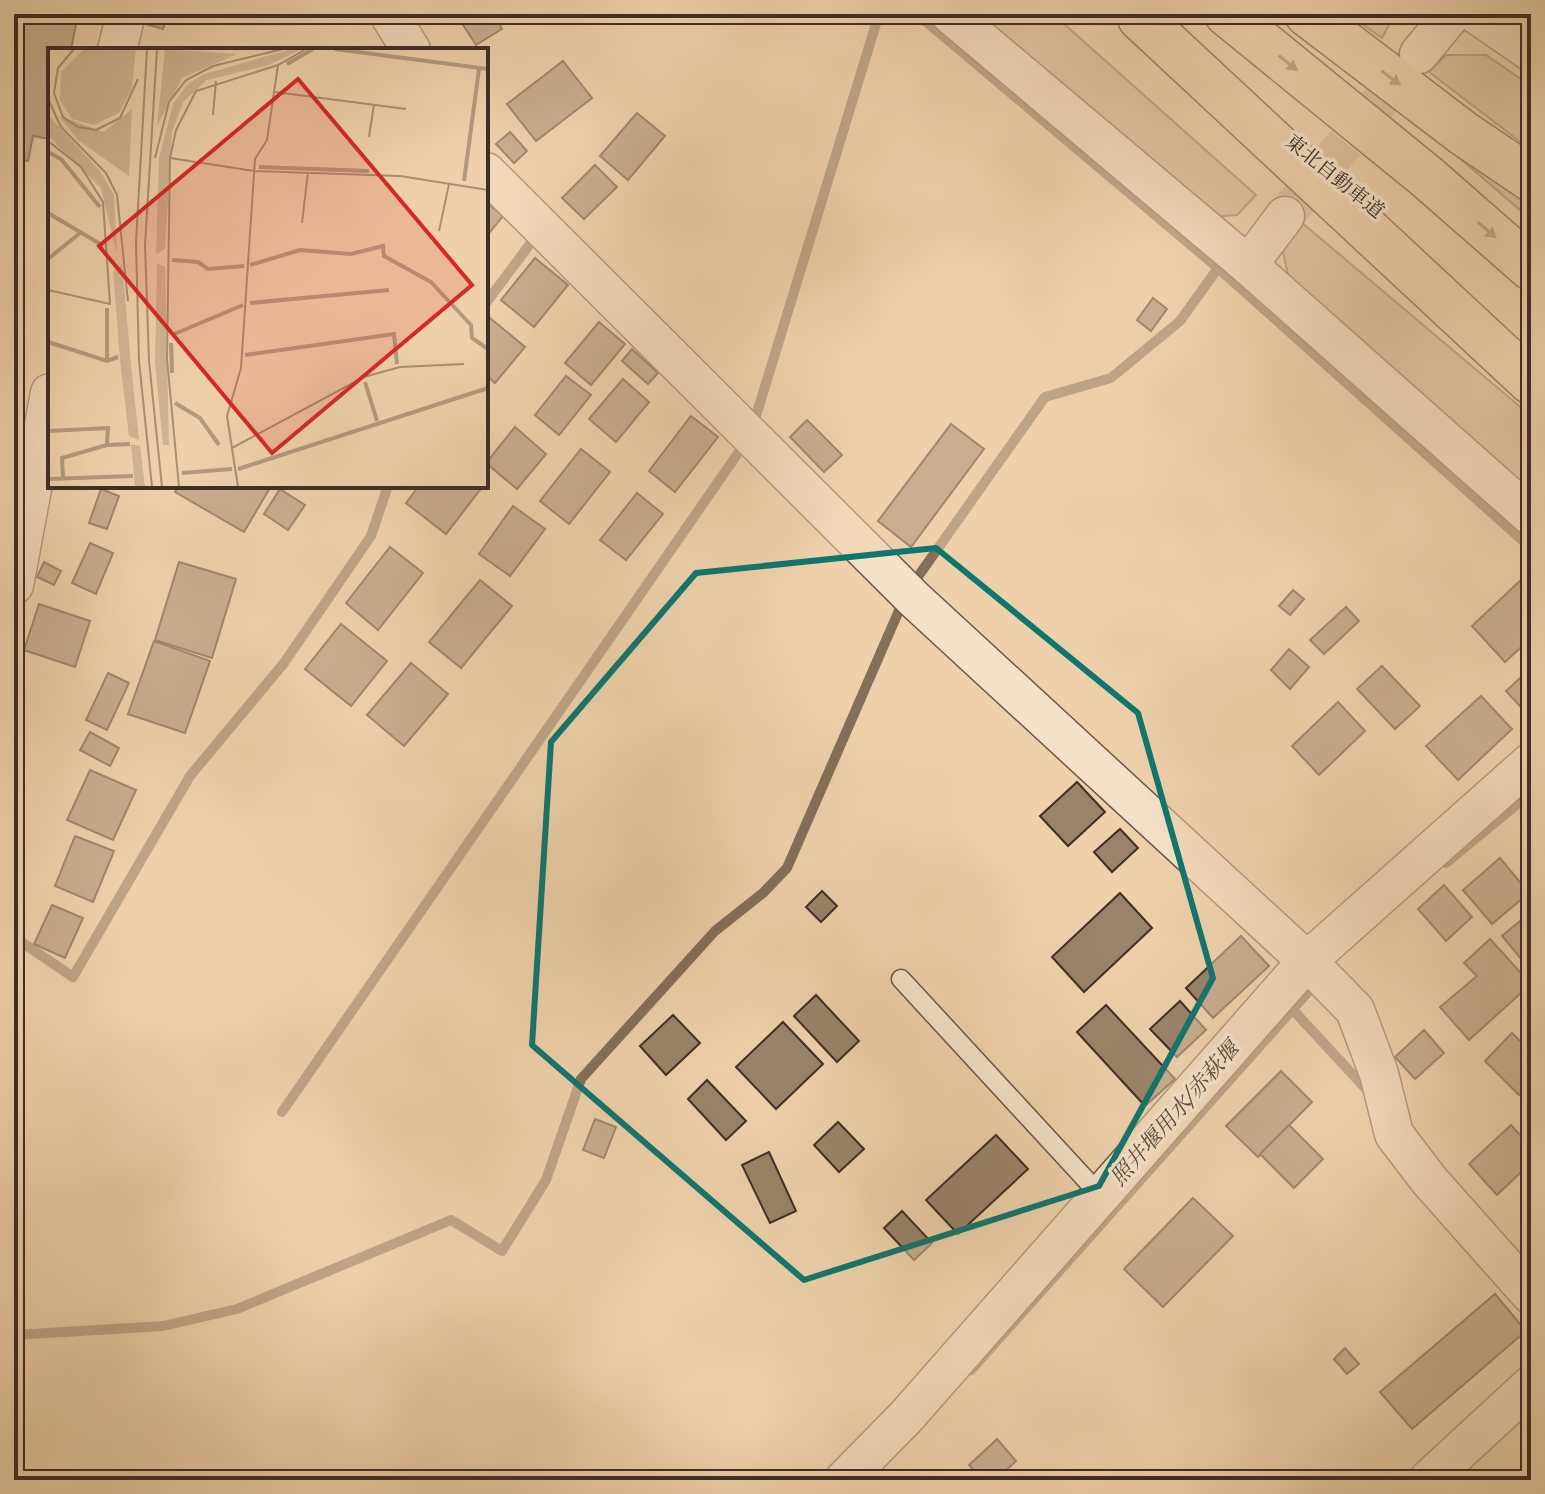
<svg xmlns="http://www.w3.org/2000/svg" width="1545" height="1494" viewBox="0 0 1545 1494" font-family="'Libre Caslon Text','Noto Serif JP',serif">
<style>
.green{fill:#d0b594;stroke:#87725c;stroke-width:2}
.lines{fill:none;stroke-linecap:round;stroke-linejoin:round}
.stream{stroke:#846f59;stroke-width:10}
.building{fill:#9a836a;stroke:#3e2e24;stroke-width:2}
.street-tunnel{stroke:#cbb090;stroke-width:38;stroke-dasharray:38 19;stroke-linecap:butt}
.lane-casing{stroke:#6a5746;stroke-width:21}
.street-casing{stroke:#6a5746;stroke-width:41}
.highway-casing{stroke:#3e2e24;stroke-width:47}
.lane{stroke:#f4e1c8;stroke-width:18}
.street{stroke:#f4e1c8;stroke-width:38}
.highway{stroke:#eed1ab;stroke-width:44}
.oneway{fill:#8d7761}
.marked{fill:none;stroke:#0f766e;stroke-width:6;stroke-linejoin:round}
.labels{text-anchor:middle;stroke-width:7;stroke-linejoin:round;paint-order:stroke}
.street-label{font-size:20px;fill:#3e2e24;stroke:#f4e1c8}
.water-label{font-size:22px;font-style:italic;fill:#5b493a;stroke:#f4e1c8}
.inset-river{fill:none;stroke:#b29a7d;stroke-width:4}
.inset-road{fill:none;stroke:#a89075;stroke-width:2}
.view{fill:#d62828;fill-opacity:0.15;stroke:#d62828;stroke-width:4}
.inset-edge{fill:none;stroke:#3e2e24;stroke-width:4}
</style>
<rect width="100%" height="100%" fill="#eed1ab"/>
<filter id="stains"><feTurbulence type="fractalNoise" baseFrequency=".0025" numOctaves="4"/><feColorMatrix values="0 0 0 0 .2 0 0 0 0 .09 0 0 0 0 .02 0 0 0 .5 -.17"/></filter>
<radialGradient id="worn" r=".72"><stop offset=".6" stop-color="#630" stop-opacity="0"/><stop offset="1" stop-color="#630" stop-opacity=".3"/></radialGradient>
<g class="green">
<polygon points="970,14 1053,14 1256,195 1237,215 1211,217"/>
<polygon points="1348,14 1395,14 1382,38"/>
<polygon points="1446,55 1486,55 1531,86 1531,150 1429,72"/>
<polygon points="1442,143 1531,199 1531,218 1527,216"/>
<polygon points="1301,222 1531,416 1531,495 1289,280 1281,242"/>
</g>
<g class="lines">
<g class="stream">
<polyline points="917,14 1218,268 1531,548"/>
<polyline points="486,303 533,240"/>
<polyline points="752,429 879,14"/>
<polyline points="912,585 1045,397 1111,378 1180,321 1218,268"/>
<polyline points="1446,863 1531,793"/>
<polyline points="14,937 73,977 190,776 284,663 371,536 388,486"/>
<polyline points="1292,1009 1369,1092"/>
<polyline points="282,1112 745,443"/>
<polyline points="14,1335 163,1326 237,1309 451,1220 502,1251 546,1180 581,1079 715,931 763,893 787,868 904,599"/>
<polyline points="971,1370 1317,982"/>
</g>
</g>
<g class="building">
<polygon points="20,14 78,14 71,50 50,50 50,139 33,136 28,161 14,158 14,49"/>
<polygon points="142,14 168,14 163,29 139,22"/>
<polygon points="456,14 494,14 502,29 476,45"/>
<polygon points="563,61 592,98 536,141 507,104"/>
<polygon points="637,113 665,136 628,180 600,156"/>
<polygon points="510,132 527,151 514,163 496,144"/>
<polygon points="595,165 617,187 584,219 562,198"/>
<polygon points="486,202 503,216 486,237"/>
<polygon points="535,258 568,285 534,327 501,300"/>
<polygon points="1153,298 1167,309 1151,331 1137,320"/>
<polygon points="490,318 525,347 495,383 486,375 486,323"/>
<polygon points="599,322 625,344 591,385 565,363"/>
<polygon points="632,349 658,373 648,384 622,361"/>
<polygon points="566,376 591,395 559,435 535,415"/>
<polygon points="623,379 649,402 616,442 589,419"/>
<polygon points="691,416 718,437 675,492 649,471"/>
<polygon points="807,420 842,455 824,472 790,437"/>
<polygon points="951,424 984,449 911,547 878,521"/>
<polygon points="515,427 546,454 517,489 486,463"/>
<polygon points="581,449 610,472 569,524 540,501"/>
<polygon points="179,486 271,486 244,532 175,492"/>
<polygon points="419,486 483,486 446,534 406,503"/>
<polygon points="101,489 119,496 107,529 89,523"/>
<polygon points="280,489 305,505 288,530 264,514"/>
<polygon points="637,493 663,514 626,560 600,540"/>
<polygon points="513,506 545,529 510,576 479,554"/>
<polygon points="90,543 113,553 96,594 72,583"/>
<polygon points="390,547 423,573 378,630 346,603"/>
<polygon points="44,562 61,571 54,585 37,577"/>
<polygon points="179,562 236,579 212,658 155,640"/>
<polygon points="1523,578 1531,587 1531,638 1505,662 1472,626"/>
<polygon points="480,580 512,606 461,668 429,642"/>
<polygon points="1293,590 1304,599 1290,615 1279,606"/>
<polygon points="39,604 90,621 75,667 24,650"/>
<polygon points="1346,607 1359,621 1324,654 1310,640"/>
<polygon points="341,624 387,661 351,706 305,669"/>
<polygon points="154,641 210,661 185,733 128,714"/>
<polygon points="1289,649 1309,667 1290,689 1271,670"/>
<polygon points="411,663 448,694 404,746 367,715"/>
<polygon points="1382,666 1420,706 1395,729 1357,689"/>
<polygon points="1531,668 1531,718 1506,691"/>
<polygon points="108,673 129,683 107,730 86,720"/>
<polygon points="1481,696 1512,729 1458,780 1426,746"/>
<polygon points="1338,702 1365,731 1319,775 1292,746"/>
<polygon points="90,732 119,748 110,766 80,750"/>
<polygon points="90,770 136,790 113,840 67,820"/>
<polygon points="1077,782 1105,812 1068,846 1040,816"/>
<polygon points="1120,829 1138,848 1112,872 1094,852"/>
<polygon points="75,836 114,851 93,902 55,886"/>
<polygon points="1500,858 1529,893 1492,924 1463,890"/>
<polygon points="1444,885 1472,917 1446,941 1418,909"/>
<polygon points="822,891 837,906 821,922 806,907"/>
<polygon points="1120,893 1152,928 1084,992 1052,957"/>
<polygon points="52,905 83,918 65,958 34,944"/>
<polygon points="1531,912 1531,971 1502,936"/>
<polygon points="1241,936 1269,966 1213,1018 1186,988"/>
<polygon points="1490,939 1531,984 1469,1040 1440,1007 1477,976 1464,963"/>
<polygon points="816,995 859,1041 837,1062 794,1016"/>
<polygon points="1180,1001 1206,1030 1177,1057 1150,1029"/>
<polygon points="1106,1005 1175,1079 1145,1106 1077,1032"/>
<polygon points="673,1015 700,1043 666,1075 640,1046"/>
<polygon points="783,1022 823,1064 776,1109 736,1067"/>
<polygon points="1424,1030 1444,1053 1415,1079 1395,1057"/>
<polygon points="1512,1033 1531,1052 1531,1083 1519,1095 1485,1061"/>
<polygon points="1281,1071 1312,1102 1258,1157 1226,1126"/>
<polygon points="707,1080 746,1121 726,1140 688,1099"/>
<polygon points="595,1119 616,1127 604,1158 583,1150"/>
<polygon points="838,1122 864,1149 839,1172 814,1145"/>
<polygon points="1289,1125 1323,1159 1294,1188 1260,1154"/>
<polygon points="1511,1125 1531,1147 1531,1163 1497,1195 1469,1164"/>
<polygon points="996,1135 1028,1169 958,1234 926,1200"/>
<polygon points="769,1152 796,1211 770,1223 742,1165"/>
<polygon points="1193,1198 1233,1236 1163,1307 1124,1269"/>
<polygon points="902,1211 932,1243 914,1260 884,1228"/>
<polygon points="1495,1294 1526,1331 1412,1429 1380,1392"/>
<polygon points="1345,1348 1359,1364 1347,1374 1334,1359"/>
<polygon points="997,1439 1016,1461 996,1480 983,1480 969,1465"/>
</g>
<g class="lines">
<polyline class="street-tunnel" points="1285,216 1415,59"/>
<g class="lane-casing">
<polyline id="lane" points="901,979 1101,1196"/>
</g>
<g class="street-casing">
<g id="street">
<polyline points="389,14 411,50"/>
<polyline points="950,14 1248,265 1531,516"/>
<polyline points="1476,14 1531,52"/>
<polyline points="117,50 126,14"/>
<polyline points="1419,54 1452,14"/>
<polyline points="486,172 914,599 1307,961 1355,1010 1379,1074 1394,1134 1429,1180 1531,1295"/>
<polyline points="1248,265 1285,216"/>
<polyline points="14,585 50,393"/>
<polyline points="844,1480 905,1418 1307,961 1531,762"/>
<polyline points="1428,1480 1531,1385"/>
</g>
</g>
<g class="highway-casing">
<g id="highway">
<polyline points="1227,14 1427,177 1531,268"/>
<polyline points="1307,14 1463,133 1531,179"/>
<polyline points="1140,18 1531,382"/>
</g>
</g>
<use href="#lane" class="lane"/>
<use href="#street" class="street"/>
<use href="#highway" class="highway"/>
</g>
<defs><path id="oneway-solid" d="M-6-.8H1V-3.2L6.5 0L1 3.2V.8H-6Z" transform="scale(2)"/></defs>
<g class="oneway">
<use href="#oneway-solid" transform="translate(1288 63) rotate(39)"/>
<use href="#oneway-solid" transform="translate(1391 78) rotate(37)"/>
<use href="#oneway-solid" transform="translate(1487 230) rotate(41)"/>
</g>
<path d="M0 0H1545V1494H0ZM936,548L1138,713L1213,978L1099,1186L804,1280L532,1045L551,742L696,573Z" fill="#eed1ab" fill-opacity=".55" fill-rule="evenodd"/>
<path class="marked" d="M936,548L1138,713L1213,978L1099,1186L804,1280L532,1045L551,742L696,573Z"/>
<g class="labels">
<g class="street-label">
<text transform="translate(1335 176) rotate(39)" y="7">東北自動車道</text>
</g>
<g class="water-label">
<text transform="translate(1174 1113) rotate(-49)" y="8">照井堰用水/赤萩堰</text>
</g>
</g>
<g transform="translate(48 48)">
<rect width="440" height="440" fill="#eed1ab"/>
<path d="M36,1H88L84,40L71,65L46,77L24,71L12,52L13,24ZM117,1L189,6L134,30L109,78ZM244,1H254L221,17L159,32L135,54L124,84L117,201L108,206L111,110L125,56L140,36L156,26ZM84,61L81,128L30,92L11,68L56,84ZM0,67L52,123L66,147L69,206L53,140L0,88ZM109,215L117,219L121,397H115L107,314ZM74,216L83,316L91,392L81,388L72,312L65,223ZM83,396L92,398L97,439H87Z" fill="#d0b594"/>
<path class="inset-river" d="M287,1L440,21M239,16L265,1M0,104L13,111L52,159M211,119L321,123M416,133L431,21M0,165L54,197M0,211L32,185M124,212L150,214L160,221L196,218M202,217L252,202L303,206L335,198L336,208L383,234L423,277L424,290L440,301M202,255L341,242M124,287L195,257M0,294L59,313L70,309M123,295L124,325M197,307L346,286L349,316M59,313V260M317,334L329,373M127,355L152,370L171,397M0,383L60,380L59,395M190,421L440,340M134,425L184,421M0,431L85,428M15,431L14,410L59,397L82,396"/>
<path class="inset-road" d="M26,1L10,20L6,45L15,69L30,79L48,82L72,70L90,31M99,1L88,194L91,313L104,439M109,1L97,197L101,313L114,439M160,1H201M227,44L358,61M0,51L13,79L58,125L69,147L80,253M165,67L168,33M321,89L326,56M0,93L33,119L55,154L62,256L0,242M107,110L121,54L138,32L165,18L235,1M122,110L206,123L352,128L440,142M254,175L260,124M391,183L401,136M184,400L316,329L352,319L416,316M131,439L119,311L122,110L128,82L148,43L230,17L258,1M190,439L179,368L193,320L207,111L219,92L230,17"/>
<path class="view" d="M250,31L424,237L224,405L51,198Z"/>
<rect width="440" height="440" class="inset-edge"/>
</g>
<rect width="1545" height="1494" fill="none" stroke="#eed1ab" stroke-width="48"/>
<rect x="16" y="16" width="1513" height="1462" fill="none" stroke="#3e2e24" stroke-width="4"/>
<rect x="24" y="24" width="1497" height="1446" fill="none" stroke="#3e2e24" stroke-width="2"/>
<rect width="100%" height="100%" filter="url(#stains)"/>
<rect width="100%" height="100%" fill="url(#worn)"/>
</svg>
